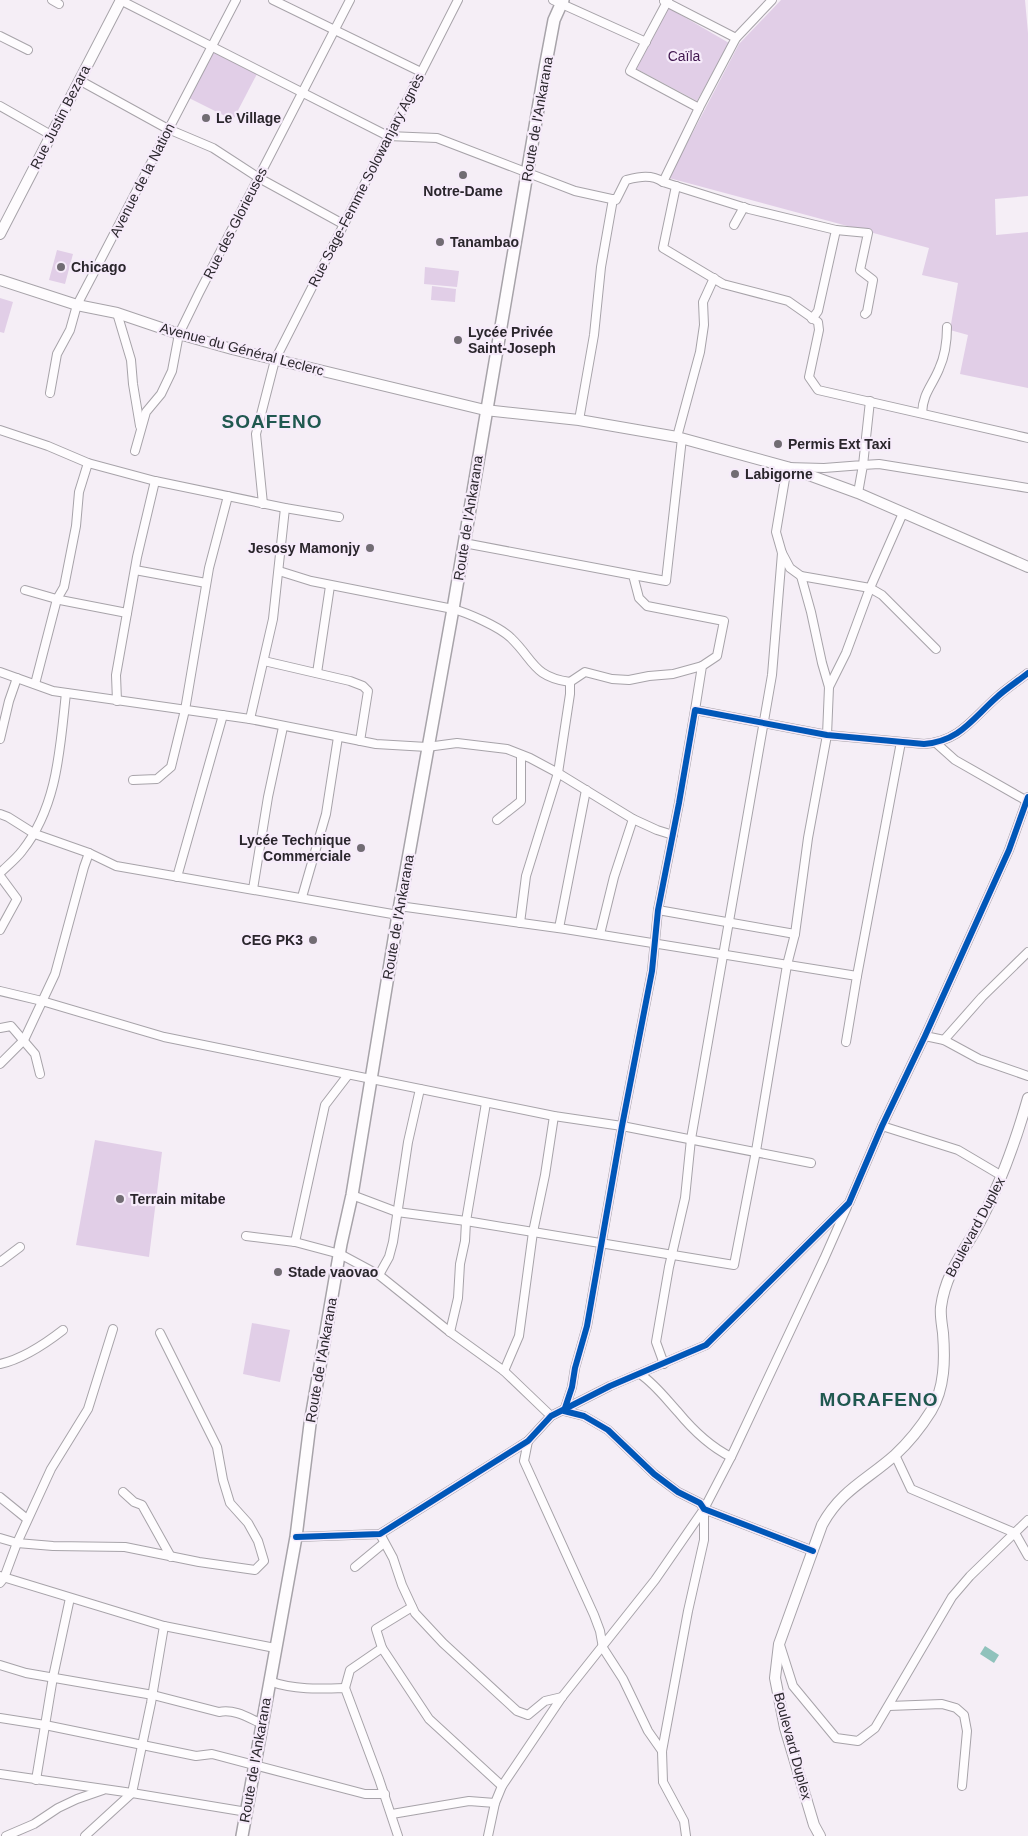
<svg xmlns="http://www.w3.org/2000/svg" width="1028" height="1836" viewBox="0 0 1028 1836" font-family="Helvetica,sans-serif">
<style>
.green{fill:#e1cee7}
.water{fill:#90c2bc}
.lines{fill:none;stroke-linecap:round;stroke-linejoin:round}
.street-casing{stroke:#a7a3a9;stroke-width:10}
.secondary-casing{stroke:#a7a3a9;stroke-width:12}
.primary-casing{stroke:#a7a3a9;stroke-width:14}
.street{stroke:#fefcfe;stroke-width:8}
.secondary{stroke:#fefcfe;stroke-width:10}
.primary{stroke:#fefcfe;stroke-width:11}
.cycleway-casing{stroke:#f6ebfa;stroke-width:9}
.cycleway{stroke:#0057b8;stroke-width:6}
.poi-dot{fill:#716c73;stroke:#f6ebfa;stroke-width:2}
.labels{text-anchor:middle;stroke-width:4.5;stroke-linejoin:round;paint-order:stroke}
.park-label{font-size:14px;fill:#40164f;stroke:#f6ebfa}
.street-label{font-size:14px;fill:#2a262c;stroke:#f6ebfa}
.poi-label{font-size:14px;font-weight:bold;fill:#2a262c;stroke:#f6ebfa;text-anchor:start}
.district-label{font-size:19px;font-weight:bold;letter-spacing:1px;fill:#205850;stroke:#f6ebfa}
</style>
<rect width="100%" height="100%" fill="#f5eef6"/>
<g class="green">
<polygon points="781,0 1025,0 1028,33 1028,196 995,199 996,235 1028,232 1028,388 960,374 968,335 950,330 958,283 922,275 929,248 669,178 739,44"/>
<polygon points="667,7 729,43 697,101 635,68"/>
<polygon points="212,49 258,72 233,120 187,97"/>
<polygon points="57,250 73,254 65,284 49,280"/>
<polygon points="425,267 459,271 457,287 424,284"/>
<polygon points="432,286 456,289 455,302 431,300"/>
<polygon points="0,298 13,302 4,333 0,332"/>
<polygon points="95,1140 162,1152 149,1257 76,1245"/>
<polygon points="252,1323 290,1330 280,1382 243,1374"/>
</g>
<polygon class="water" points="985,1646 999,1655 994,1663 980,1654"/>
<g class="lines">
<g class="street-casing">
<g id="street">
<polyline points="52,0 59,4"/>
<path d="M120,0L388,136L437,138L575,191L616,200L626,180C639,177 651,174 663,182"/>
<polyline points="273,0 421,72"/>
<polyline points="553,0 646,42"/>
<polyline points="668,0 630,71 699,108"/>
<polyline points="772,0 736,38 699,108 663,182 749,209 836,230 818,311 812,319"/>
<polyline points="664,1 736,38"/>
<polyline points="0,36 28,50"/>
<polyline points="79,80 168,129 213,148 259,178 343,224"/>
<polyline points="0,106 51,135"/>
<polyline points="676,186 663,248 723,284 788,301 818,322 819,330 809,377 818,390 1028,438"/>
<polyline points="734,225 744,207"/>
<polyline points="836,230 868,233 860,270 873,280 867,312 865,314"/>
<polyline points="117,313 131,360 133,384 140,426"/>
<polyline points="50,393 57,354 70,330 77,305 236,0"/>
<path d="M922,413C923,393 932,386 939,369C945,356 947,341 947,327"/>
<polyline points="579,420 594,335 601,267 613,199"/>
<polyline points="0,430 48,446 88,463 155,481 285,508 339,517"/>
<polyline points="677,437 700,352 704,325 703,302 714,278"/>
<polyline points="135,451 146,412 161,394 172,371 179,334 199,293 350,0"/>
<polyline points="858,493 863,465 879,464 1028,488"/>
<polyline points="263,504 256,434 275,360 458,0"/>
<polyline points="464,543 633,575 639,598 647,606 724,621 717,656 702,666 695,710"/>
<polyline points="135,570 206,583"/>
<path d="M279,571L311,581L453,609C468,613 500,627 511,638C534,660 533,677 570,682"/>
<polyline points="633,575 666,581 682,438"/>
<polyline points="801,576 870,588 882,595 936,649"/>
<polyline points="25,590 60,600 127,613"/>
<polyline points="264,661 350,681 363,686 368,691 360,741"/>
<polyline points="0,672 53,691 250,719 376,744 427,747 457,743 507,749 530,758 558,773 633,819 657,830 673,835"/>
<polyline points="317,673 330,586"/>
<polyline points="35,684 57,599 64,587 76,526 79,492 88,463"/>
<polyline points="829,687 846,653 870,588 903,513"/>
<polyline points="117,701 116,675 137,557 155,481"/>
<polyline points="250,719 273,619 285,508"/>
<polyline points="0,739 9,701 17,678"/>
<polyline points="936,743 955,760 1027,801"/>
<polyline points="133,780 157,779 171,767 185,710 209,568 228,496"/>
<polyline points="0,814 8,817 35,834 89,853"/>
<polyline points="497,820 521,801 521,755"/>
<path d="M0,873C7,866 16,859 22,851C58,806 60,747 66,693"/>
<polyline points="0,876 17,899 0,930"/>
<polyline points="177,877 223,715"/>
<polyline points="253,889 268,797 283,727"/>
<polyline points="302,897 326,814 338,737"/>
<polyline points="399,906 565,929 857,976 846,1042"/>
<polyline points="658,910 795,934"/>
<polyline points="520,923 526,876 558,773 570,694 570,682 585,672 612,679 629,680 649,676 673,674 702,666"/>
<polyline points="559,928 586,790"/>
<polyline points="600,934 614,877 633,819"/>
<polyline points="857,976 901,742"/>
<polyline points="0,991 42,1001 164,1037 554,1116 622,1126 811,1163"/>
<polyline points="0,1028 11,1026 35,1054 40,1074"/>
<polyline points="925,1036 944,1040 979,1059 1028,1076"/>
<polyline points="944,1040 982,997 1028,952"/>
<polyline points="0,1064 24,1040 55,974 84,867 89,853 116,866 398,915"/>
<polyline points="882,1126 958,1150 1002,1176"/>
<polyline points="352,1195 397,1212 466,1221 734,1265 756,1151 787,965 795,934 808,838 827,735 829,687 822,663 811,612 801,576 790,568 782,553"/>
<polyline points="246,1236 295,1242 340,1254 379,1275 450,1332 504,1371 551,1416"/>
<polyline points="295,1242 325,1105 348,1075"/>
<polyline points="0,1262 20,1247"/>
<polyline points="379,1275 389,1257 393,1242 408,1142 420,1089"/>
<polyline points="450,1332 458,1298 460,1264 465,1241 466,1221 486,1103"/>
<path d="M0,1364C23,1359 45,1344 63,1330"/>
<polyline points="664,1364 656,1342 669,1267 685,1198 691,1139 772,675 782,553 776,532 787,467 824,468 863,465 870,401"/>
<polyline points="504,1371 519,1336 533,1232 545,1175 554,1116"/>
<path d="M640,1374C655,1384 666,1399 678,1412C692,1429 711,1447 731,1457"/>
<polyline points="528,1441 524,1461 594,1615 600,1631 603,1648 623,1679 648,1731 662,1751"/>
<polyline points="895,1455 911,1489 1015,1533 1028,1556"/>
<polyline points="123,1492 134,1502 142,1505 171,1557"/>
<polyline points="0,1497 27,1519"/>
<polyline points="380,1534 393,1558 402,1585 415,1613 443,1643 517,1711 528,1715 545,1701 562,1697"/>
<polyline points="296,1537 380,1534 528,1441 551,1416 610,1386 706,1345 849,1203 882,1126 925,1036 1009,850 1028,797"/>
<polyline points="0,1538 17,1543 53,1546 125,1547 199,1562 255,1570 264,1561 258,1541 248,1523 230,1503 223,1480 217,1447 160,1333"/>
<path d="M813,1551L704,1509L700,1503L678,1492L654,1474L608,1430L584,1416L564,1411L572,1387L575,1368L587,1326L622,1126L652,971L658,910L679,803L695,710L827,735L924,744C960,741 972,719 997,697C1007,688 1018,681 1028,673"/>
<polyline points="355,1567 384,1543"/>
<polyline points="0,1576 164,1626 275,1648"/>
<polyline points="0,1583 4,1578 17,1543 51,1469 88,1409 113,1329"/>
<polyline points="780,1645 793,1686 836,1738 858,1741 875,1728 952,1597 970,1576 1028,1520"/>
<polyline points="382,1648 429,1719 502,1786"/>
<path d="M0,1665L26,1673L153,1695L219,1712C235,1709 247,1717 262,1724"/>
<path d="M269,1681C294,1690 319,1689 345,1688L379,1779L398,1836"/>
<polyline points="345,1688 350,1670 382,1648 376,1629 412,1607"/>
<polyline points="889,1706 942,1704 956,1708 964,1715 967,1731 962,1786"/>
<polyline points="0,1718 45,1725 196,1756 212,1754 365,1794 385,1794"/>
<polyline points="0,1774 132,1793 247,1812"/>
<polyline points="36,1780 53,1677 70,1598"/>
<polyline points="392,1814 469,1801 495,1803"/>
<polyline points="6,1836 34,1824 58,1808 77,1799 103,1790"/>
<polyline points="85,1836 132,1793 151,1703 164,1626"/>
<polyline points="488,1836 495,1803 502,1786 562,1697 655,1580 704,1509 731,1457 824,1259 847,1207"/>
<polyline points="686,1836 684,1821 663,1782 662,1751 688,1611 704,1540 704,1509"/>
</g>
</g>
<g class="secondary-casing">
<g id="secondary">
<polyline points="0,234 121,0"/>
<polyline points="0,280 77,305 117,313 179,334 232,349 485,410 579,420 677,437 787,467 858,493 1028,567"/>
<path d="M820,1836L814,1825L785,1728L775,1678L779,1644L822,1525C841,1490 867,1480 895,1455C909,1442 921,1427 931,1411C945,1388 945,1359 943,1333C942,1325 940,1315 941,1307C946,1270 966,1250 982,1218C1002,1180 1016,1140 1028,1098"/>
</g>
</g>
<g class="primary-casing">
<polyline id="primary" points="242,1836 296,1537 310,1424 341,1244 352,1195 398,915 453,609 545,68 554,20 563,0"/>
</g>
<use href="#street" class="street"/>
<use href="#secondary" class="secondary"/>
<use href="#primary" class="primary"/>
<g class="cycleway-casing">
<g id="cycleway">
<polyline points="296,1537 380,1534 528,1441 551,1416 610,1386 706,1345 849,1203 882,1126 925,1036 1009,850 1028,797"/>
<path d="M813,1551L704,1509L700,1503L678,1492L654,1474L608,1430L584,1416L564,1411L572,1387L575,1368L587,1326L622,1126L652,971L658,910L679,803L695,710L827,735L924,744C960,741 972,719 997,697C1007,688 1018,681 1028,673"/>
</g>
</g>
<use href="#cycleway" class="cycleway"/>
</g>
<g class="poi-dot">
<circle cx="206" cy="118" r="5"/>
<circle cx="463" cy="175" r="5"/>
<circle cx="440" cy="242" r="5"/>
<circle cx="61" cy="267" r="5"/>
<circle cx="458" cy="340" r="5"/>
<circle cx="778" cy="444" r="5"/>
<circle cx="735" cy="474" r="5"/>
<circle cx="370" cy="548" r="5"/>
<circle cx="361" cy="848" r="5"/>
<circle cx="313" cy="940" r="5"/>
<circle cx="120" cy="1199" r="5"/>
<circle cx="278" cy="1272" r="5"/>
</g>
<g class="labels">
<g class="park-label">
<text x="684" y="61">Caïla</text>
</g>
<g class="street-label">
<text transform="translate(60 117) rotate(-63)" y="5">Rue Justin Bezara</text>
<text transform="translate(537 119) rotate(-80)" y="5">Route de l'Ankarana</text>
<text transform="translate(142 180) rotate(-63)" y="5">Avenue de la Nation</text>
<text transform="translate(366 180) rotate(-63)" y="5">Rue Sage-Femme Solowanjary Agnès</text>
<text transform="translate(235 223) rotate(-63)" y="5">Rue des Glorieuses</text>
<text transform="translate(242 349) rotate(15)" y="5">Avenue du Général Leclerc</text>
<text transform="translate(468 518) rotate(-81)" y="5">Route de l'Ankarana</text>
<text transform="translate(398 917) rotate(-80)" y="5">Route de l'Ankarana</text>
<text transform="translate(975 1227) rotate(-62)" y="5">Boulevard Duplex</text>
<text transform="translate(321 1360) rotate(-80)" y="5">Route de l'Ankarana</text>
<text transform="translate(793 1746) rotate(75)" y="5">Boulevard Duplex</text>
<text transform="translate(255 1760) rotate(-80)" y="5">Route de l'Ankarana</text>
</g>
<g class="poi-label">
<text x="216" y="123">Le Village</text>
<text x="463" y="196" text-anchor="middle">Notre-Dame</text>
<text x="450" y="247">Tanambao</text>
<text x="71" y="272">Chicago</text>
<text x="468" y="337">Lycée Privée<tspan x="468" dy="16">Saint-Joseph</tspan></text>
<text x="788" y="449">Permis Ext Taxi</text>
<text x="745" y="479">Labigorne</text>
<text x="360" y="553" text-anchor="end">Jesosy Mamonjy</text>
<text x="351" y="845" text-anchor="end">Lycée Technique<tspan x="351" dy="16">Commerciale</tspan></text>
<text x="303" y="945" text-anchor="end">CEG PK3</text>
<text x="130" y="1204">Terrain mitabe</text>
<text x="288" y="1277">Stade vaovao</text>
</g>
<g class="district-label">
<text x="272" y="428">SOAFENO</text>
<text x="879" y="1406">MORAFENO</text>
</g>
</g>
</svg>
